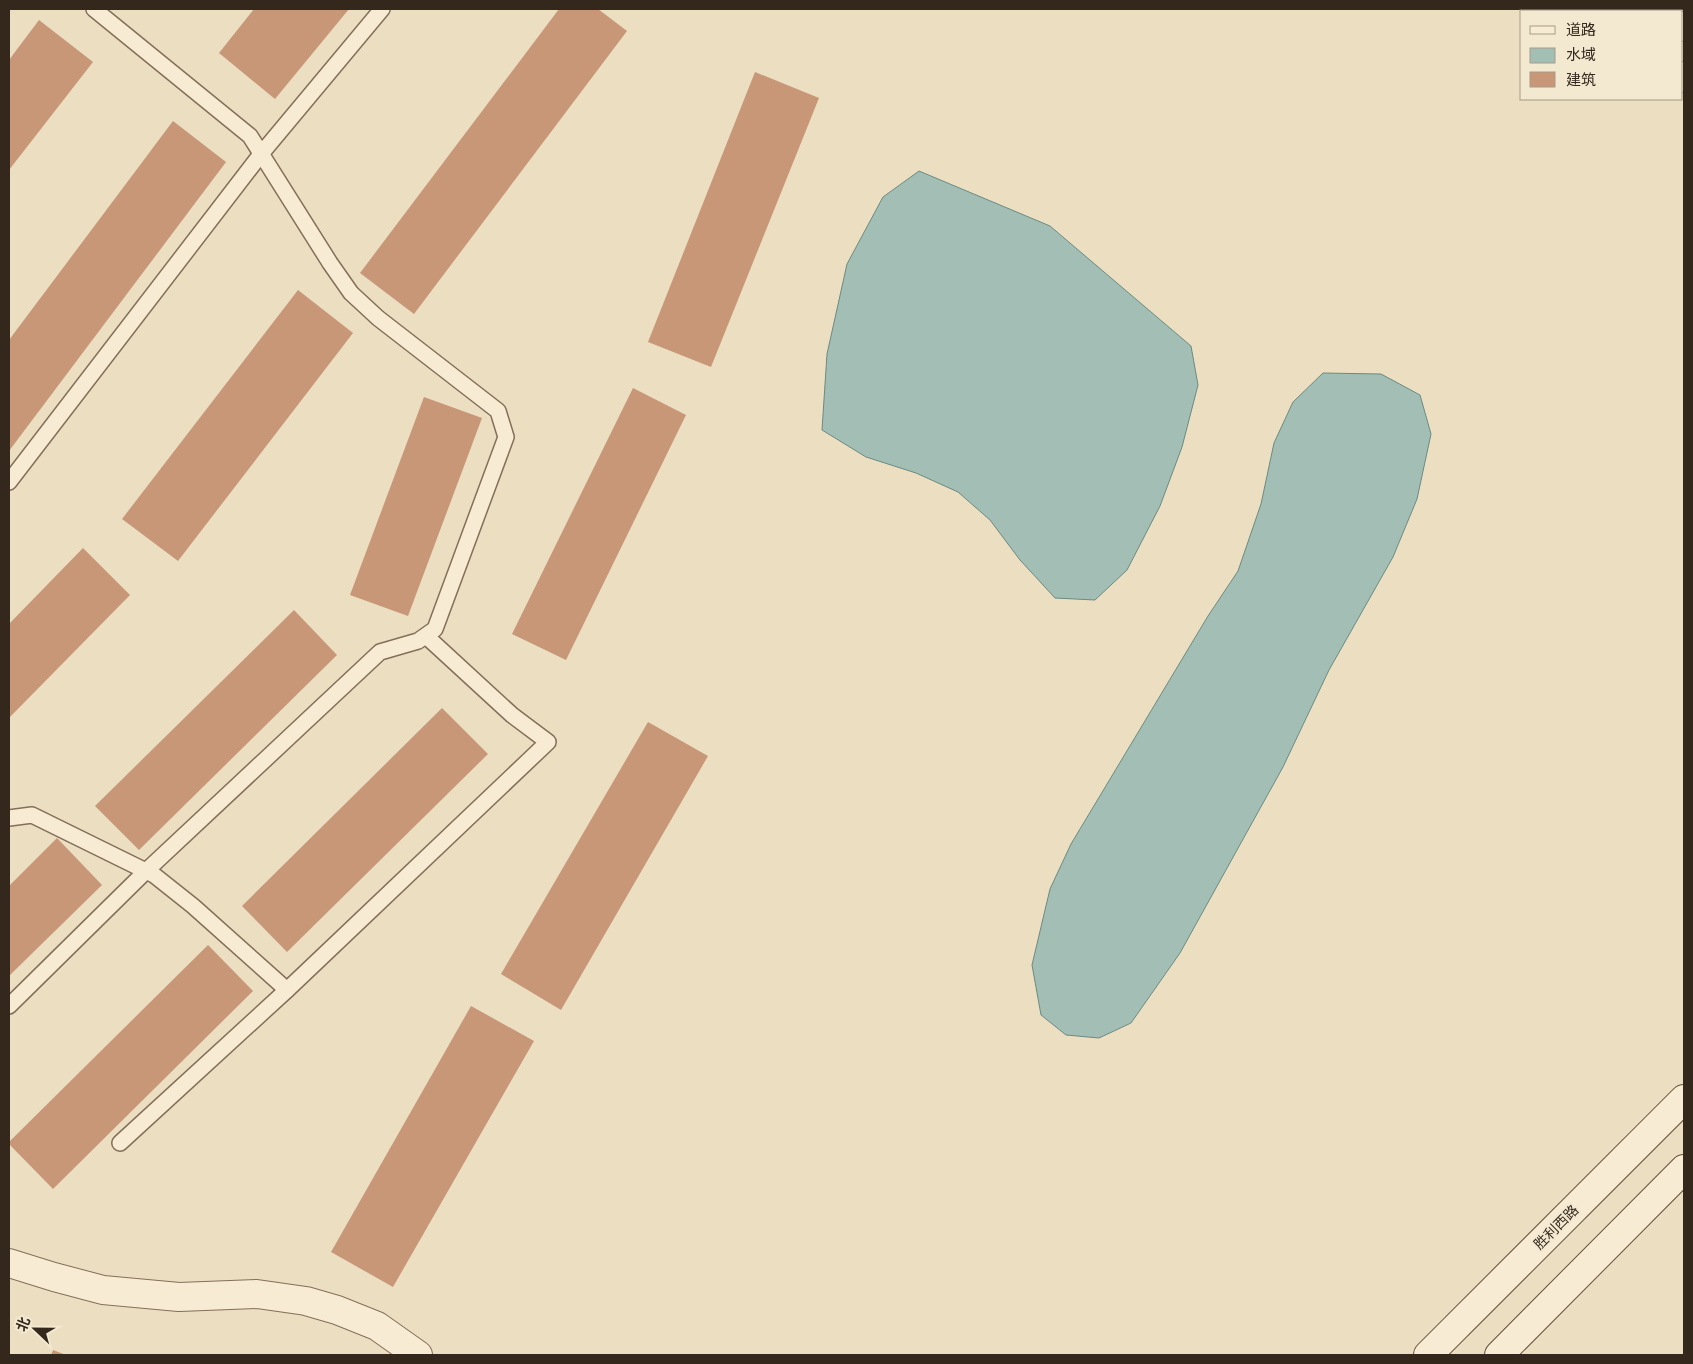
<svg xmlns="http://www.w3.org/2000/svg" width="1693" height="1364" viewBox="0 0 1693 1364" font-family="'Times New Roman','Noto Sans SC',serif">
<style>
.water{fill:#a3beb5;stroke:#6b8b82}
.building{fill:#c89778}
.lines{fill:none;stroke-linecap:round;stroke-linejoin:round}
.service-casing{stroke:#846f5a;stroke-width:18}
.tertiary-casing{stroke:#846f5a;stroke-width:30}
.secondary-casing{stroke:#65503d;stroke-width:30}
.service{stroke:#f7ebd3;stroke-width:15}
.tertiary{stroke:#f7ebd3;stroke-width:28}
.secondary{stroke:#f7ebd3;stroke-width:28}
.labels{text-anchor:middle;stroke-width:4;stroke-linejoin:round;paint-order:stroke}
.street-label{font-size:14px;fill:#34281d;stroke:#f3e8d0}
</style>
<rect width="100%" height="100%" fill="#ebdec1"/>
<g class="water">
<polygon points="919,171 1050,226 1191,346 1198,385 1182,447 1160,506 1127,570 1095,600 1055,598 1020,560 990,520 958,492 916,473 866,457 822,430 827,354 847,264 883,197"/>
<polygon points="1323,373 1381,374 1420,395 1431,434 1417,499 1393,557 1329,670 1283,767 1180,953 1131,1023 1099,1038 1066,1035 1041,1015 1032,965 1050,889 1071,844 1208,616 1238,571 1261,504 1274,443 1293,402"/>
</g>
<g class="building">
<polygon points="254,9 349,9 275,99 219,53"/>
<polygon points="559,9 598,9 627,31 414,314 360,273"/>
<polygon points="39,20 93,62 9,170 9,60"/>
<polygon points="755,72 819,98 711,367 648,342"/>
<polygon points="173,121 226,162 9,451 9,340"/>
<polygon points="298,290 353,333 178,561 122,519"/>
<polygon points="633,388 686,415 566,660 512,634"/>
<polygon points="424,397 482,418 408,616 350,595"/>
<polygon points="83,548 130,595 9,718 9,624"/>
<polygon points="294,610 337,655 139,850 95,806"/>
<polygon points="442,708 488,754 287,952 242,906"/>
<polygon points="648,722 708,756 561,1010 501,974"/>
<polygon points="57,838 102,885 9,976 9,886"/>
<polygon points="208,945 253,991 53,1189 9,1144 9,1142"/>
<polygon points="471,1006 534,1041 393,1287 331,1252"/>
<polygon points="53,1350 66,1355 51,1355"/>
</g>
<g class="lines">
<g class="service-casing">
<g id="service">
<polyline points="9,482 261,154 382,9"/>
<polyline points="9,818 32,815 154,875 193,906 287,990"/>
<polyline points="9,1006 145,872 380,652 418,641 435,629 506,437 498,411 378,318 351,293 330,263 250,136 94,9"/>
<polyline points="120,1143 287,990 548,742 512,715 426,636"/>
</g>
</g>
<g class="tertiary-casing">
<g id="tertiary">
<polyline points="1581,9 1584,11"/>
<polyline points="1656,9 1660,11"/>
<polyline points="1682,26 1684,27"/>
<polyline points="1682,76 1684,78"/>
<polyline points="9,1263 54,1277 103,1290 179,1297 257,1294 306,1301 337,1310 377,1326 418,1355"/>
</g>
</g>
<g class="secondary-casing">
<g id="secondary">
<polyline points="1428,1355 1684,1099"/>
<polyline points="1499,1355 1684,1169"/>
</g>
</g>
<use href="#service" class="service"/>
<use href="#tertiary" class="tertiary"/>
<use href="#secondary" class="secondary"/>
</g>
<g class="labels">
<g class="street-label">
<text transform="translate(1556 1227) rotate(-45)" y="5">胜利西路</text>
</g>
</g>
<rect width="1693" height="1364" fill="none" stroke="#34281d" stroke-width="20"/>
<rect x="1520" y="10" width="162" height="90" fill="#f3e8d0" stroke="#a79b88"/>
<rect x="1530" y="26" width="25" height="8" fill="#f7ebd3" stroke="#a79b88"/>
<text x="1566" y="35" font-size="15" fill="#34281d">道路</text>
<rect x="1530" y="48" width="25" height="15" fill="#a3beb5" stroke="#a79b88"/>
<text x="1566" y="60" font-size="15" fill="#34281d">水域</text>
<rect x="1530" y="72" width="25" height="15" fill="#c89778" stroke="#a79b88"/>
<text x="1566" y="85" font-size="15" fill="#34281d">建筑</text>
<g transform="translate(35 1329) rotate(292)" stroke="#f3e8d0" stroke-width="4" paint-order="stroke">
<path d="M0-4L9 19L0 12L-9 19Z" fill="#34281d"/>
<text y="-8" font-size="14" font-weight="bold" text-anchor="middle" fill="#34281d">北</text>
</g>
</svg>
